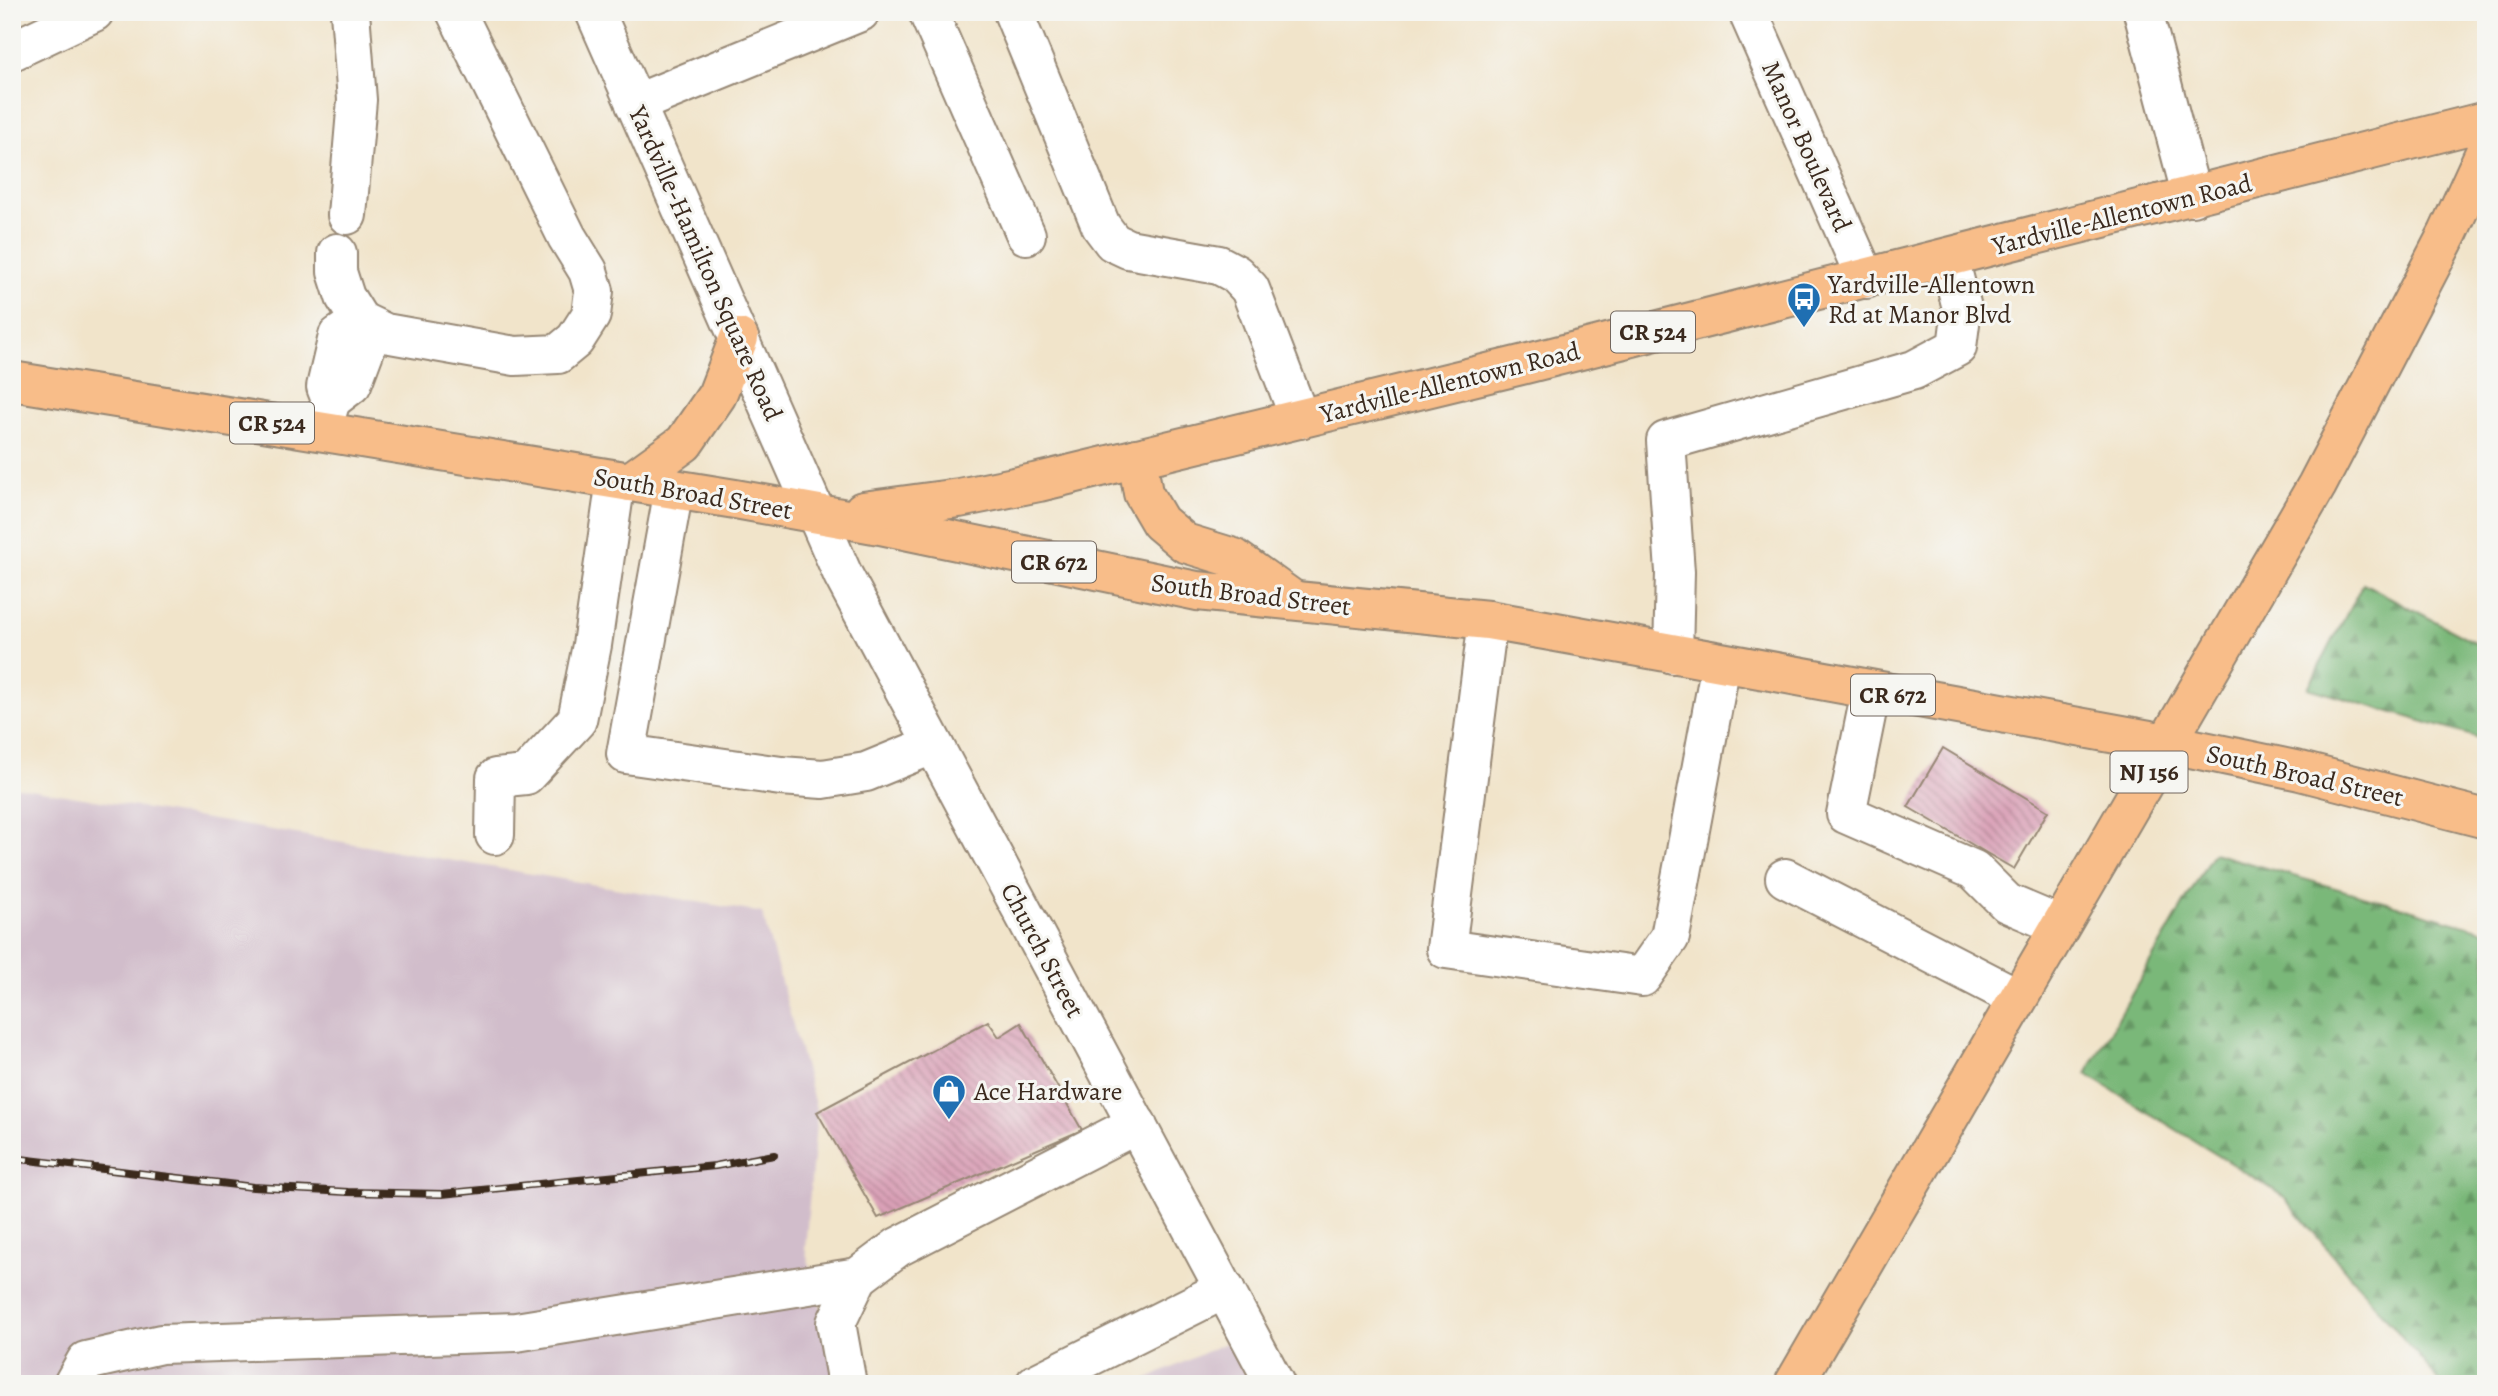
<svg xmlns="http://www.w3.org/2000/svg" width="2498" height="1396" viewBox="0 0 2498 1396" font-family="Alegreya,serif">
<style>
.industrial{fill:#d1bdcb}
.forest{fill:url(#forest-firs);stroke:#5a714c;stroke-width:2}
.building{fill:url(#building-back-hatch)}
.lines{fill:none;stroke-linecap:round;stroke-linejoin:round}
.minor-casing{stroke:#968774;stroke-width:42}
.major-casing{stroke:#968774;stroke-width:42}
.minor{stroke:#fff;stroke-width:38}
.major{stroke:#f8bd89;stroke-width:38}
.rail-casing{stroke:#3b2a1e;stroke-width:8}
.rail{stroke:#f6f6f2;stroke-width:5;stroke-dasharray:16;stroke-linecap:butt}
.labels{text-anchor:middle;stroke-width:6;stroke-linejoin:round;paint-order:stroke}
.shield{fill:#f6f6f2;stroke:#73675e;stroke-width:2}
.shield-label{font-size:24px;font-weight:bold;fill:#3b2a1e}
.street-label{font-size:26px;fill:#3b2a1e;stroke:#f6f6f2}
.poi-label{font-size:26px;fill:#3b2a1e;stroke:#f6f6f2;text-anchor:start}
</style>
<defs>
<pattern id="forest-firs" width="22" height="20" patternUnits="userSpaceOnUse" patternTransform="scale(1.75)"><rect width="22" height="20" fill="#7ab879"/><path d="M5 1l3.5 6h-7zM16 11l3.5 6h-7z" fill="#659663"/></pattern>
<pattern id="building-back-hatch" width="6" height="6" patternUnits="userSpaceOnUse" patternTransform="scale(1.75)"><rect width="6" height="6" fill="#daa0b7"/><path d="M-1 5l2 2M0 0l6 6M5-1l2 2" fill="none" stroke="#b28394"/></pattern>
</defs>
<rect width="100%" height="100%" fill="#f6f6f2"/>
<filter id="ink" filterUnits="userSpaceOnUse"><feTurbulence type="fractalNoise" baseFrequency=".0143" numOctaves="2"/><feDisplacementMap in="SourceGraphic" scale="14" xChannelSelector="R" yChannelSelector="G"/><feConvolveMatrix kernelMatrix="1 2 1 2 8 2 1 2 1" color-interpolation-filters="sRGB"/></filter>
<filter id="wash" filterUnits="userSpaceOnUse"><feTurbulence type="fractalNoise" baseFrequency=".00686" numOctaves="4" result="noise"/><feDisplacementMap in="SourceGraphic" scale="28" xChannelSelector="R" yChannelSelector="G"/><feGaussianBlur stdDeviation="1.57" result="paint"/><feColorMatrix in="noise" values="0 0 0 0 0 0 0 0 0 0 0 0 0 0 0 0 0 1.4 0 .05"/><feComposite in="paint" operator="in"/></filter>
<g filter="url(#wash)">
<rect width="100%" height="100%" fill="#f1e4ca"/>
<g class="industrial">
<polygon points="12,786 762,913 817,1112 805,1249 841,1384 12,1384"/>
<polygon points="1244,1334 1272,1384 1137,1384"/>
</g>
<g class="forest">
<polygon points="2363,583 2486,648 2486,740 2308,688"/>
<polygon points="2213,853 2486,931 2486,1384 2442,1384 2282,1195 2086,1074"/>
</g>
<g id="blocks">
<g class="building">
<polygon points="1943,748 2048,811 2014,869 1908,807"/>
<polygon points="988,1021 999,1037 1021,1023 1082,1130 878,1218 817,1112"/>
</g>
</g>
</g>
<g filter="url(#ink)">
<use href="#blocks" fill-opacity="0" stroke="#968774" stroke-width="2"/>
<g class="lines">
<g class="minor-casing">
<g id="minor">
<polyline points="595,12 843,575 1275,1384"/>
<polyline points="928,12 1026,235"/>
<polyline points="1013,12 1101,226 1113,242 1128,249 1219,265 1236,274 1250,289 1300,419"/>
<polyline points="1748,12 1866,279"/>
<polyline points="2143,12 2192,197"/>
<polyline points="12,51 94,12"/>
<polyline points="635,104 860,12"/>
<polyline points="347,215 357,100 350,12"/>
<polyline points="360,321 385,333 515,356 558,354 575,340 591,315 594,291 588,271 567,237 456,12"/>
<polyline points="331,400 352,384 367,344 360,321 345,297 337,272 337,253"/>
<polyline points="328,410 331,400 326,387 338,336 360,321"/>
<polyline points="674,489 626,754 781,776 823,779 866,772 932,745"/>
<polyline points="1488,620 1446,949 1642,977 1670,937 1721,663"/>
<polyline points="1673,654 1675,572 1666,441 1914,370 1957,347 1962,308 1949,258"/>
<polyline points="1871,691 1846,814 1974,870 2007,903 2059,925"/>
<polyline points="495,835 496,778 526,775 577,720 592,645 616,480"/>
<polyline points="1785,878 2018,998"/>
<polyline points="73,1384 86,1361 161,1344 516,1332 858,1277 898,1247 1137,1124"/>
<polyline points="847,1384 836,1323 858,1277"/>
<polyline points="1035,1384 1225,1289"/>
</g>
</g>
<g class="major-casing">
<g id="major">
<polyline points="12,381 735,499 880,525 1197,591 1488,620 1545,630 2166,743 2300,771 2486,819"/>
<polyline points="1137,458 1143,493 1160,522 1185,543 1234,558 1293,600"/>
<polyline points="630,482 684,443 717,395 739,338"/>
<polyline points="863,511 959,498 1039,482 1521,365 2486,121"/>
<polyline points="1794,1384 2317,485 2448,233 2486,150"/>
</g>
</g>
<use href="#minor" class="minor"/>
<use href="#major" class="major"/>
<g class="rail-casing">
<polyline id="rail" points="12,1158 253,1187 348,1192 442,1194 715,1166 774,1155"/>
</g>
<use href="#rail" class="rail"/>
</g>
</g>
<defs>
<g id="bus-pin" transform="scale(1.75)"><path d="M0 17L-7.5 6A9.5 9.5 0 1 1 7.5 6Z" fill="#1f6fb2" stroke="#f6f6f2"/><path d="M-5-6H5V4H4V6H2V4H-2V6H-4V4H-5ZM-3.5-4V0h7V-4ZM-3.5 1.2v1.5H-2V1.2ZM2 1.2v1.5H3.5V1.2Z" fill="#fff"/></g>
<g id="shop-pin" transform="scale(1.75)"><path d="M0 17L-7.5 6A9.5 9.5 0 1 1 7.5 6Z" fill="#1f6fb2" stroke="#f6f6f2"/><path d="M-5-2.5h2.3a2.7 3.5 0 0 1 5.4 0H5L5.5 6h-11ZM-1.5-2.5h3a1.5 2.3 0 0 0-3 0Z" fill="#fff"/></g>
</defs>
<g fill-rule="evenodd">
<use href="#bus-pin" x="1804" y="299"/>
<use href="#shop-pin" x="949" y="1091"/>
</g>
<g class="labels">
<g class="shield">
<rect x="1611" y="311.5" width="84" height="41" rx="5"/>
<rect x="230" y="402.5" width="84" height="41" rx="5"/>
<rect x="1012" y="541.5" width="84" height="41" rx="5"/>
<rect x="1851" y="674.5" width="84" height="41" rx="5"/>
<rect x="2110.5" y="751.5" width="77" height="41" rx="5"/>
</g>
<g class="shield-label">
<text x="1653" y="340">CR 524</text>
<text x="272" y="431">CR 524</text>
<text x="1054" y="570">CR 672</text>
<text x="1893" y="703">CR 672</text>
<text x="2149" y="780">NJ 156</text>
</g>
<g class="street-label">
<text transform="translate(1807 146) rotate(66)" y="9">Manor Boulevard</text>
<text transform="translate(2122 214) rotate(-14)" y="9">Yardville-Allentown Road</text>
<text transform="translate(706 263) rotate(66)" y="9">Yardville-Hamilton Square Road</text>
<text transform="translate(1450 382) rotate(-14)" y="9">Yardville-Allentown Road</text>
<text transform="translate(693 493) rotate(10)" y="9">South Broad Street</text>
<text transform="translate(1251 594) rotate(7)" y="9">South Broad Street</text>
<text transform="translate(2305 775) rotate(13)" y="9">South Broad Street</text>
<text transform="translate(1043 950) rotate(62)" y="9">Church Street</text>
</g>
<g class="poi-label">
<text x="1828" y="293">Yardville-Allentown<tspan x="1828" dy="30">Rd at Manor Blvd</tspan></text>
<text x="974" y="1100">Ace Hardware</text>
</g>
</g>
<rect width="2498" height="1396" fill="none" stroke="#f6f6f2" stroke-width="42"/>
</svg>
